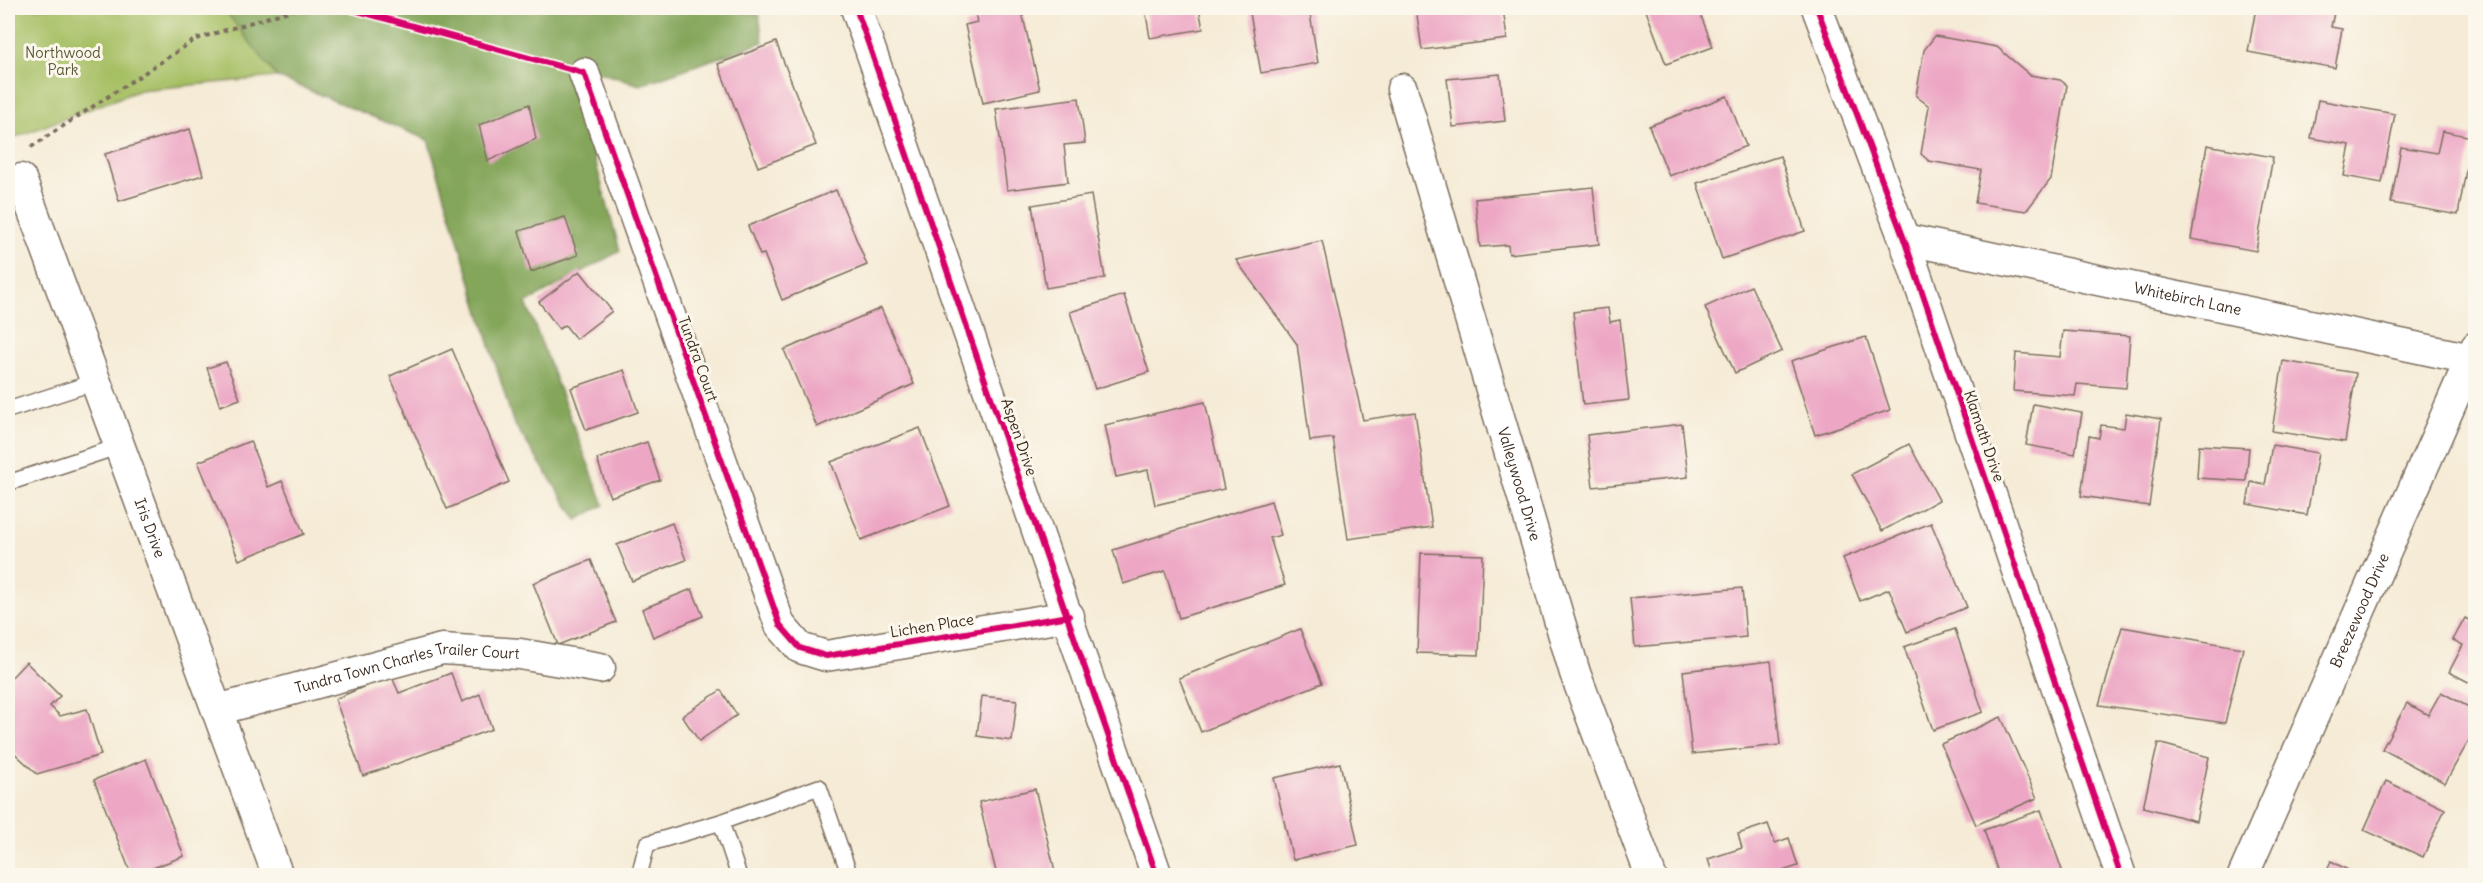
<svg xmlns="http://www.w3.org/2000/svg" width="2483" height="883" viewBox="0 0 2483 883" font-family="Delius,sans-serif">
<style>
.green{fill:#a6bf64;stroke:#707441;stroke-width:1.5}
.forest{fill:#84a65a;stroke:#60683c;stroke-width:1.5}
.building{fill:#eda7c5}
.lines{fill:none;stroke-linecap:round;stroke-linejoin:round}
.service-casing{stroke:#7c6e5e;stroke-width:18}
.minor-casing{stroke:#7c6e5e;stroke-width:33}
.path{stroke:#7c6e5e;stroke-width:4;stroke-dasharray:4.5 4.5;stroke-linecap:butt}
.service{stroke:#fff;stroke-width:15}
.minor{stroke:#fff;stroke-width:30}
.cycleway-casing{stroke:#fbf7ec;stroke-width:10}
.cycleway{stroke:#d6006c;stroke-width:6}
.labels{text-anchor:middle;stroke-width:6;stroke-linejoin:round;paint-order:stroke}
.park-label{font-size:15px;fill:#5b5733;stroke:#fbf7ec}
.street-label{font-size:15px;fill:#3b2a1e;stroke:#fbf7ec}
</style>
<rect width="100%" height="100%" fill="#fbf7ec"/>
<filter id="ink" filterUnits="userSpaceOnUse"><feTurbulence type="fractalNoise" baseFrequency=".0167" numOctaves="2"/><feDisplacementMap in="SourceGraphic" scale="12" xChannelSelector="R" yChannelSelector="G"/><feConvolveMatrix kernelMatrix="1 2 1 2 8 2 1 2 1" color-interpolation-filters="sRGB"/></filter>
<filter id="wash" filterUnits="userSpaceOnUse"><feTurbulence type="fractalNoise" baseFrequency=".008" numOctaves="4" result="noise"/><feDisplacementMap in="SourceGraphic" scale="24" xChannelSelector="R" yChannelSelector="G"/><feGaussianBlur stdDeviation="1.35" result="paint"/><feColorMatrix in="noise" values="0 0 0 0 0 0 0 0 0 0 0 0 0 0 0 0 0 1.4 0 .05"/><feComposite in="paint" operator="in"/></filter>
<g filter="url(#wash)">
<rect width="100%" height="100%" fill="#f5ebd6"/>
<polygon class="green" points="8,8 355,8 254,46 277,77 140,90 8,140"/>
<polygon class="forest" points="223,8 726,8 759,15 763,42 640,85 560,60 586,128 620,251 526,303 604,505 577,520 513,422 428,140 277,77"/>
<g id="blocks">
<g class="building">
<polygon points="974,8 1021,8 1040,90 983,103 965,25 977,22"/>
<polygon points="1145,8 1199,8 1203,29 1150,38"/>
<polygon points="1249,8 1309,8 1318,63 1261,73"/>
<polygon points="1416,8 1503,8 1507,39 1422,50"/>
<polygon points="1645,8 1698,8 1713,47 1666,64"/>
<polygon points="2256,8 2335,8 2331,27 2342,29 2335,68 2248,52"/>
<polygon points="1935,36 1997,47 2030,75 2060,80 2067,85 2051,179 2026,211 1975,203 1981,170 1929,161 1921,154 1929,106 1916,96 1924,50"/>
<polygon points="776,42 816,145 758,167 718,64"/>
<polygon points="1500,74 1505,121 1453,127 1447,79"/>
<polygon points="1727,96 1746,146 1669,176 1649,126"/>
<polygon points="1079,98 1085,143 1064,145 1068,182 1007,190 996,109"/>
<polygon points="2318,100 2395,114 2382,183 2344,176 2350,145 2311,138"/>
<polygon points="529,104 536,139 488,161 479,125"/>
<polygon points="190,129 203,175 119,201 105,154"/>
<polygon points="2442,131 2472,137 2458,215 2391,203 2401,147 2437,153"/>
<polygon points="2207,145 2273,157 2256,251 2191,239"/>
<polygon points="1780,156 1805,231 1722,259 1697,183"/>
<polygon points="1593,187 1599,244 1509,254 1508,245 1480,247 1475,199"/>
<polygon points="836,190 867,265 782,300 764,254 760,255 748,226"/>
<polygon points="1091,195 1105,278 1046,288 1032,205"/>
<polygon points="565,217 578,255 531,272 519,231"/>
<polygon points="1322,241 1363,420 1415,412 1432,527 1348,539 1333,438 1310,441 1297,344 1236,260"/>
<polygon points="580,271 612,311 576,339 565,325 559,329 539,302"/>
<polygon points="1751,286 1782,351 1735,373 1705,307"/>
<polygon points="1124,295 1149,372 1095,389 1070,312"/>
<polygon points="881,308 914,384 817,427 784,350"/>
<polygon points="1608,308 1610,322 1620,320 1629,400 1583,405 1573,312"/>
<polygon points="2063,331 2130,336 2126,388 2077,384 2075,396 2013,391 2016,353 2060,357"/>
<polygon points="1866,337 1890,410 1815,435 1791,361"/>
<polygon points="452,349 509,482 447,509 390,376"/>
<polygon points="2283,361 2356,373 2345,442 2272,431"/>
<polygon points="226,362 240,399 220,406 207,368"/>
<polygon points="624,370 638,412 586,430 571,388"/>
<polygon points="1205,402 1224,489 1155,505 1148,470 1116,477 1105,425"/>
<polygon points="2033,404 2082,413 2075,454 2026,445"/>
<polygon points="2126,413 2161,419 2149,506 2081,496 2089,436 2099,438 2101,425 2124,428"/>
<polygon points="1682,424 1688,477 1593,487 1587,435"/>
<polygon points="920,428 950,506 861,540 831,462"/>
<polygon points="250,441 268,487 282,481 304,534 239,560 198,462"/>
<polygon points="647,442 660,480 610,497 597,459"/>
<polygon points="1909,444 1939,500 1882,531 1852,474"/>
<polygon points="2199,445 2249,448 2246,481 2197,478"/>
<polygon points="2272,445 2318,453 2307,515 2247,504 2251,482 2265,485"/>
<polygon points="1271,501 1281,535 1270,538 1285,585 1179,618 1165,571 1123,584 1113,550"/>
<polygon points="672,523 686,560 632,581 617,545"/>
<polygon points="1931,523 1967,607 1907,632 1889,589 1860,601 1843,558"/>
<polygon points="1421,553 1483,555 1479,655 1417,653"/>
<polygon points="591,560 616,622 558,645 533,583"/>
<polygon points="1742,588 1746,637 1635,647 1630,598"/>
<polygon points="692,589 703,616 653,637 642,609"/>
<polygon points="2465,618 2476,624 2476,686 2449,672 2463,645 2453,640"/>
<polygon points="2122,627 2243,648 2225,723 2099,705"/>
<polygon points="1300,629 1322,683 1201,732 1179,678"/>
<polygon points="1955,629 1983,712 1933,730 1904,647"/>
<polygon points="1771,661 1780,745 1692,754 1683,671"/>
<polygon points="26,662 60,696 50,706 60,716 87,709 101,755 37,774 8,747 8,681"/>
<polygon points="451,673 462,702 480,694 492,729 363,776 335,699 391,675 399,693"/>
<polygon points="721,690 737,715 699,741 682,716"/>
<polygon points="2441,692 2476,711 2476,728 2445,783 2382,749 2407,703 2428,715"/>
<polygon points="982,696 1017,700 1012,741 977,736"/>
<polygon points="2001,717 2037,798 1976,825 1941,744"/>
<polygon points="2158,743 2209,757 2196,821 2143,807"/>
<polygon points="146,759 184,856 132,876 94,780"/>
<polygon points="1340,763 1358,845 1293,860 1274,778"/>
<polygon points="2386,781 2445,809 2423,857 2364,830"/>
<polygon points="1035,789 1056,875 997,876 979,802"/>
<polygon points="2041,810 2064,876 1999,876 1984,830"/>
<polygon points="1768,824 1775,843 1789,838 1798,866 1767,876 1713,876 1708,859 1742,848 1738,834"/>
<polygon points="2331,861 2359,876 2324,876"/>
</g>
</g>
</g>
<g filter="url(#ink)">
<use href="#blocks" fill-opacity="0" stroke="#7c6e5e" stroke-width="1.5"/>
<g class="lines">
<g class="service-casing">
<g id="service">
<polyline points="8,410 95,382"/>
<polyline points="8,483 120,446"/>
<polyline points="639,876 647,844 721,822"/>
<polyline points="739,876 721,822 819,787 850,876"/>
</g>
</g>
<g class="minor-casing">
<g id="minor">
<polyline points="856,8 1157,876"/>
<polyline points="1817,8 1904,239 2121,876"/>
<polyline points="584,73 780,625 800,648 826,656 1069,616"/>
<path id="s1" d="M1402,89L1575,673L1651,876"/>
<path id="s2" d="M21,179L278,876"/>
<path id="s3" d="M1904,239L2471,359"/>
<path id="s4" d="M217,710L442,649L520,654L600,668"/>
<path id="s5" d="M2243,876L2476,347"/>
</g>
</g>
<polyline class="path" points="31,147 196,39 299,8"/>
<use href="#service" class="service"/>
<use href="#minor" class="minor"/>
<g class="cycleway-casing">
<g id="cycleway">
<polyline points="347,8 584,73 780,625 800,648 826,656 1069,616"/>
<polyline points="856,8 1157,876"/>
<polyline points="1817,8 1904,239 2121,876"/>
</g>
</g>
<use href="#cycleway" class="cycleway"/>
</g>
</g>
<g class="labels">
<g class="park-label">
<text x="63" y="58">Northwood<tspan x="63" dy="17">Park</tspan></text>
</g>
<g class="street-label">
<text dy="5" stroke="none"><textPath href="#s3" startOffset="290">Whitebirch Lane</textPath></text>
<text transform="translate(698 359) rotate(70)" y="5">Tundra Court</text>
<text transform="translate(1984 436) rotate(71)" y="5">Klamath Drive</text>
<text transform="translate(1019 437) rotate(71)" y="5">Aspen Drive</text>
<text dy="5" stroke="none"><textPath href="#s1" startOffset="412">Valleywood Drive</textPath></text>
<text dy="5" stroke="none"><textPath href="#s2" startOffset="372">Iris Drive</textPath></text>
<text dy="5" stroke="none"><textPath href="#s5" startOffset="290">Breezewood Drive</textPath></text>
<text transform="translate(932 626) rotate(-9)" y="5">Lichen Place</text>
<text dy="5" stroke="none"><textPath href="#s4" startOffset="196">Tundra Town Charles Trailer Court</textPath></text>
</g>
</g>
<rect width="2483" height="883" fill="none" stroke="#fbf7ec" stroke-width="30"/>
</svg>
